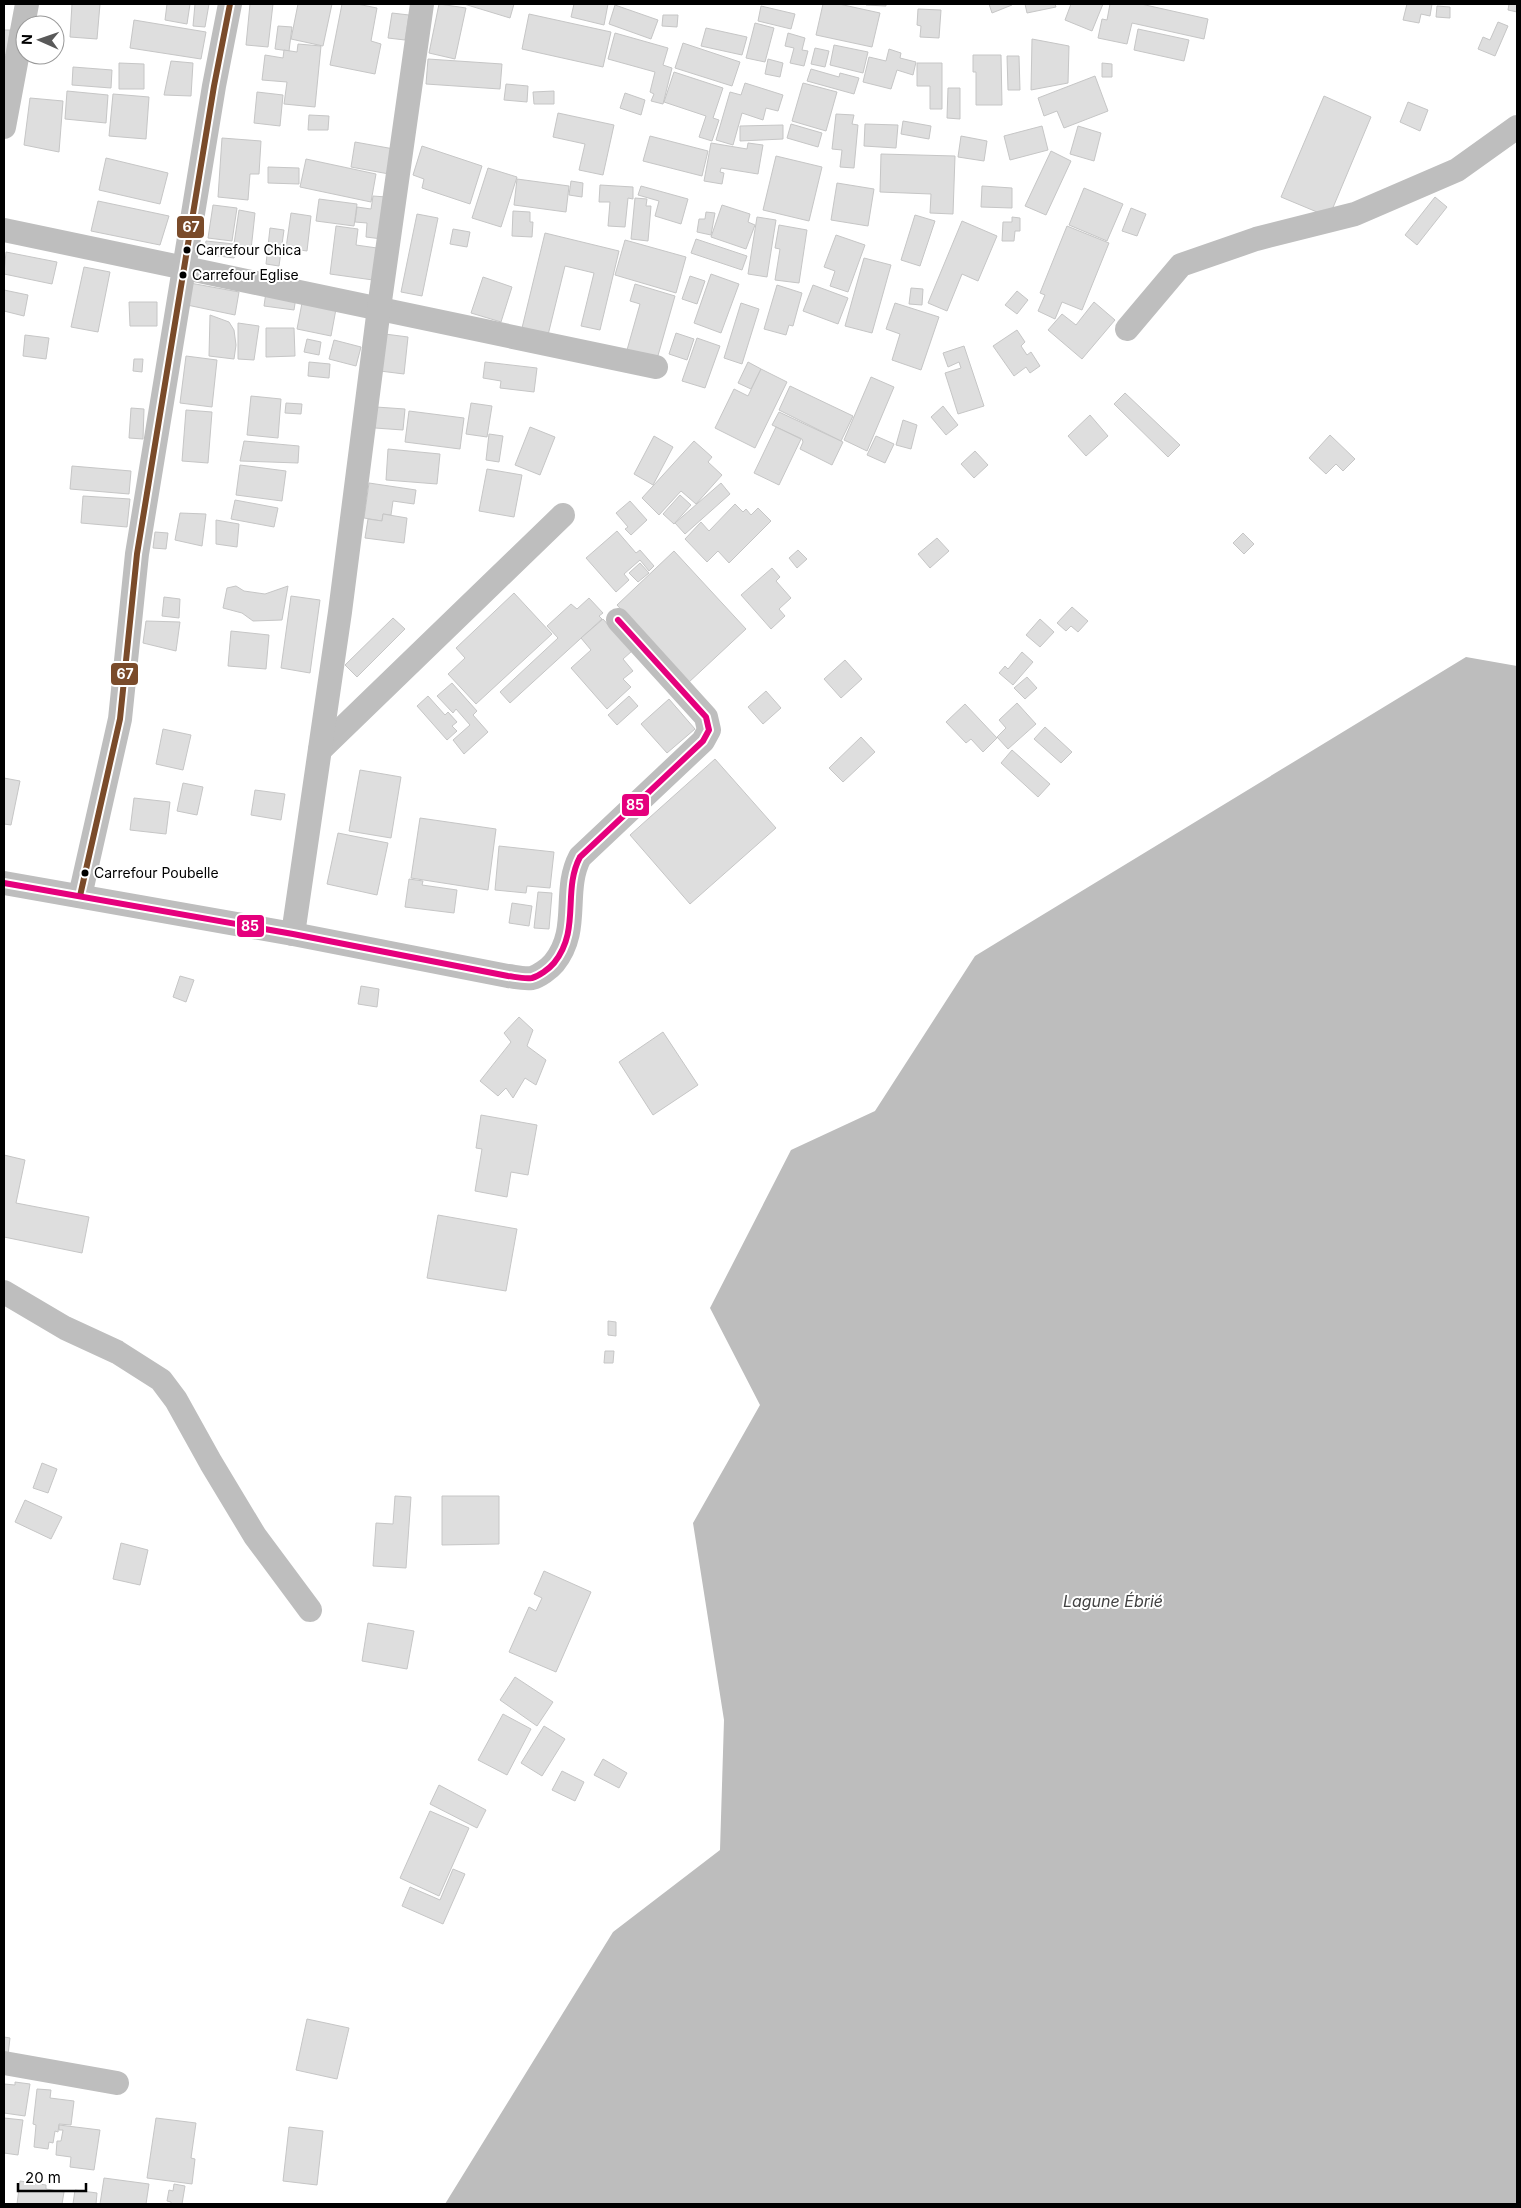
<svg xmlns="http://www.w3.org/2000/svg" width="1521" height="2208" viewBox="0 0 1521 2208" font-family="Inter,sans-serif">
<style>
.water{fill:#bdbdbd}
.building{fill:#dedede;stroke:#c6c6c6}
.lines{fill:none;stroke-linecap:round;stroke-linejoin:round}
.minor{stroke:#bebebe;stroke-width:24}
.bus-1-casing{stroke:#fff;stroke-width:10}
.bus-2-casing{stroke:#fff;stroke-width:10}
.bus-1{stroke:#7a4b2a;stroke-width:6}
.bus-2{stroke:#e5007d;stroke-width:6}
.bus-dot{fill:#000;stroke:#fff;stroke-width:2}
.labels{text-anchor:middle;stroke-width:4;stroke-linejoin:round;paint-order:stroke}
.bus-label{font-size:14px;fill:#000;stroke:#fff;text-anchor:start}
.water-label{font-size:16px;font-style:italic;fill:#424242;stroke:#fff}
.line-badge{stroke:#fff;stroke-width:2}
.badge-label{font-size:14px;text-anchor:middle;font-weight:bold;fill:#fff}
</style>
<rect width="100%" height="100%" fill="#fff"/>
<polygon class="water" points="1466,657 1517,666 1517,2204 445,2204 613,1932 720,1850 724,1720 693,1523 760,1405 710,1308 791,1150 875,1111 975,956"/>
<g class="building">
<polygon points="72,4 100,4 97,39 70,37"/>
<polygon points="167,4 190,4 187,24 165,20"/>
<polygon points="195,4 209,4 205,27 193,26"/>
<polygon points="250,4 273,4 268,47 246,45"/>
<polygon points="298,4 332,4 323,46 291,39"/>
<polygon points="342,4 357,4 377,8 371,41 381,44 375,74 330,65"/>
<polygon points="439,4 466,8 455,59 429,53"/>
<polygon points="464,4 514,4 510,18"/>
<polygon points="574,4 608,4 604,25 571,17"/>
<polygon points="823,4 839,4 880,13 872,47 816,35"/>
<polygon points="866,4 886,4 886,6 866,5"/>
<polygon points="989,4 1011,4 1012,5 992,13"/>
<polygon points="1025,4 1055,4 1056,7 1027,13"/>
<polygon points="1071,4 1103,4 1092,31 1065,20"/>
<polygon points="1110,4 1141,4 1208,19 1204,39 1132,23 1127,44 1098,38 1102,19 1107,20"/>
<polygon points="1407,4 1432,4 1430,16 1421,14 1419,23 1403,20"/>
<polygon points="1509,4 1517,4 1517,12 1508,10"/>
<polygon points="615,5 658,20 651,39 609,24"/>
<polygon points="761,6 795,14 791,29 758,21"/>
<polygon points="1437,6 1450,7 1450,18 1436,17"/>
<polygon points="918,9 941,10 939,38 920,37 921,26 917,25"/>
<polygon points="392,13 409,15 405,40 388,38"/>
<polygon points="529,14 611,32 603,67 522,49"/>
<polygon points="663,15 678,15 677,27 662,26"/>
<polygon points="134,20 206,32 201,59 130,48"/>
<polygon points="1498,22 1508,26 1495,56 1478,49 1483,37 1490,40"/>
<polygon points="755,23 774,28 765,62 746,58"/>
<polygon points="278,26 292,27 289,51 275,49"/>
<polygon points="706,28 747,37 742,55 701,46"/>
<polygon points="1138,29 1189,40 1184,61 1134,50"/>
<polygon points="4,30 10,30 7,55 4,55"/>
<polygon points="615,33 668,48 663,65 672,68 663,104 651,101 654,94 650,92 655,72 608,59"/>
<polygon points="788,33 805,38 802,50 808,51 804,66 790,63 794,48 785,46"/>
<polygon points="1032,39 1069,46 1068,83 1031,90"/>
<polygon points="683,43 740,62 732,86 675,68"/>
<polygon points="298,44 321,46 315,107 284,104 287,82 262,80 265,55 283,58 284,50 297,52"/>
<polygon points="834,45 868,52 863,73 830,65"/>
<polygon points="815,48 829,51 825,67 811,64"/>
<polygon points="889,49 901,53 900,58 916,62 913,75 897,70 891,89 863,82 869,57 886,61"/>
<polygon points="973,55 1001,55 1002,105 976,105 976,72 973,72"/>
<polygon points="1007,56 1019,56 1020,90 1008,90"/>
<polygon points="428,59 502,64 500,89 426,84"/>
<polygon points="768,59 783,63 780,77 765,74"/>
<polygon points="171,61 193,63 191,96 164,95"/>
<polygon points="119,63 144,64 144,89 119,89"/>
<polygon points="917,63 942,63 942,109 930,109 930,86 917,86"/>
<polygon points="1102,63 1112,64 1112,77 1102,77"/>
<polygon points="73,67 112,70 111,88 72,85"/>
<polygon points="811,69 839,77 840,73 859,78 854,94 807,81"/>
<polygon points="674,72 723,88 713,118 719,120 712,141 699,137 706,116 664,102"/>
<polygon points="1095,76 1108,111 1064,128 1057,111 1044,116 1038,98"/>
<polygon points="745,83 783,95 778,111 766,108 763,120 742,113 733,145 716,140 730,92 741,95"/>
<polygon points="803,83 837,92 826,131 792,121"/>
<polygon points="506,84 528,86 527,102 504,100"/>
<polygon points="948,88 960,88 960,119 947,118"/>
<polygon points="67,91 108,95 106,123 65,119"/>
<polygon points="554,91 554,104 534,104 533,92"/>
<polygon points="257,92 283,95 280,126 254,123"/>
<polygon points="625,93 645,100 641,115 620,108"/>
<polygon points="113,94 149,97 146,139 109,136"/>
<polygon points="1324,96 1371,117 1329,217 1281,197"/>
<polygon points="30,98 63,101 59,152 24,145"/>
<polygon points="1408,102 1428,110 1420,131 1400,122"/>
<polygon points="558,113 614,125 603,175 579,170 585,144 553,137"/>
<polygon points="836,114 854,115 852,124 858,125 854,168 840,167 842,150 832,149"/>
<polygon points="309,115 329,116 328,130 308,130"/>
<polygon points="903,121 931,126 929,139 901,134"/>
<polygon points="791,124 822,133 818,147 787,138"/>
<polygon points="865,124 898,125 896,148 864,146"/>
<polygon points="783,125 783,139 740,141 740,126"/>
<polygon points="1042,126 1048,150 1010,160 1004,136"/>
<polygon points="1078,126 1101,133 1094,161 1070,154"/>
<polygon points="650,136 708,151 702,176 643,161"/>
<polygon points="961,136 987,141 984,161 958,157"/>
<polygon points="222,138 261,141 259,174 250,174 248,200 218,197"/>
<polygon points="355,142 394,149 389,174 351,167"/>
<polygon points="711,143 747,149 748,143 763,145 758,174 721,168 720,172 724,173 722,184 704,181"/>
<polygon points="422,146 482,166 470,204 422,188 424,179 413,175"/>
<polygon points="1051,151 1071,161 1046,215 1025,206"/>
<polygon points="881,154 955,156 953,214 930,213 931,194 880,192"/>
<polygon points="776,156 822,167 809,221 763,210"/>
<polygon points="106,158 168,173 160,204 99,190"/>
<polygon points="306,159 376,174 371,202 300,187"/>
<polygon points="268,167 299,168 299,184 268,183"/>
<polygon points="488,168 517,177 501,227 472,218"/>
<polygon points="517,179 569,186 566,212 514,205"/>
<polygon points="571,181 583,183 582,197 569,195"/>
<polygon points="837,183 874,189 868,226 831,220"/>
<polygon points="600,185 633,187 633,199 628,198 625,227 608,226 610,202 599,202"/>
<polygon points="641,186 688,199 681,224 655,216 659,201 638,195"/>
<polygon points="982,186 1012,188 1012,208 981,207"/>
<polygon points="1084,188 1123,204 1107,241 1069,225"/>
<polygon points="373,196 386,197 382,239 366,237 367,223 355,222 357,207 371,209"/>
<polygon points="1435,197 1447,207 1417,245 1405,235"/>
<polygon points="635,198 647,199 646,206 651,206 648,241 631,239"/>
<polygon points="319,199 357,204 354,226 316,221"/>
<polygon points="98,201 169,216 160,245 91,231"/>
<polygon points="213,205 237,208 232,241 208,238"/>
<polygon points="722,205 750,214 748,222 755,225 746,249 711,237"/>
<polygon points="1131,208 1146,214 1137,236 1122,231"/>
<polygon points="239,210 255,213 251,250 236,248 234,258 204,254 206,241 234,244"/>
<polygon points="513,211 530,212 530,222 533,222 532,237 512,236"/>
<polygon points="706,212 715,213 711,235 697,232 699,219 705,219"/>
<polygon points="291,213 311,216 307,251 286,248"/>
<polygon points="417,214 438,218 422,296 401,292"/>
<polygon points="915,215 935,221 920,266 901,260"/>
<polygon points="757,217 776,220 767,277 748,274"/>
<polygon points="1012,217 1020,218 1020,231 1015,231 1014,241 1002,241 1003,222 1012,222"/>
<polygon points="962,221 997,236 978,281 962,274 947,311 928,303"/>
<polygon points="779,225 807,230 799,283 775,280 780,249 775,248"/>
<polygon points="336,226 358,229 356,245 377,248 373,280 330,274"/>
<polygon points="1067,226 1109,243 1082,310 1062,302 1055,319 1038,311 1045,295 1040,293"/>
<polygon points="270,228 284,230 279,266 266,264"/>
<polygon points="453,229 470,232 467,247 450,244"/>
<polygon points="545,233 619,251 600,330 581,326 594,273 565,266 548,335 522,328"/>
<polygon points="836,235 865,245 848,292 830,286 835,271 824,267"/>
<polygon points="696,239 747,256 742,270 691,253"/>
<polygon points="625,240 686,257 676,293 615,275"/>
<polygon points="6,252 57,262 52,284 4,274"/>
<polygon points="864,258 891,265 872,333 845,326"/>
<polygon points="84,267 110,272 98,332 71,327"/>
<polygon points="711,274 739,284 721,333 694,323"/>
<polygon points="690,276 705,281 697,304 682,299"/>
<polygon points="483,277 512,287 501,322 471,313"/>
<polygon points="190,283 239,292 235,315 187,305"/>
<polygon points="635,284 675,296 657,359 627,350 640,304 630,301"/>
<polygon points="777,285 802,293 793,326 789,325 786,335 764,329"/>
<polygon points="813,285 848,298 838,324 803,311"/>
<polygon points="911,288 923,289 922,305 909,304"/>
<polygon points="4,290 28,295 24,316 4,311"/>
<polygon points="1017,291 1028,300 1017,314 1005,305"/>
<polygon points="266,292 296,297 294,310 264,306"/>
<polygon points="129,302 157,302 157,326 130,326"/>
<polygon points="1094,302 1115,320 1082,359 1048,330 1062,314 1076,325"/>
<polygon points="302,303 336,309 331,336 297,329"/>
<polygon points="741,303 759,309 742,364 724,358"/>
<polygon points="895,303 939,317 921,370 892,360 900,334 886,329"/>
<polygon points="210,315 229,322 234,330 236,345 234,359 209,356"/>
<polygon points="238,323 259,326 254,360 238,359"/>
<polygon points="266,328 294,328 295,356 266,357"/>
<polygon points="1017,330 1025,342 1021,346 1027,355 1031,352 1040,366 1030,373 1026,367 1014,376 993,346"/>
<polygon points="676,333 694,339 687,360 669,354"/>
<polygon points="385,334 408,337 404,374 380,371"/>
<polygon points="25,335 49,338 46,359 23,356"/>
<polygon points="697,338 720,346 705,388 682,381"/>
<polygon points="307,339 321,342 319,355 304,352"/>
<polygon points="334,340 361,347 356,366 329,359"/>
<polygon points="964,346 984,406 958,414 945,373 961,368 959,362 948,367 943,353"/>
<polygon points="186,356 217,360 212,407 180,403"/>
<polygon points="134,359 143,359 142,372 133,371"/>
<polygon points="309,362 330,364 329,378 308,376"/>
<polygon points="485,362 537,368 534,392 500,388 501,381 483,378"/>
<polygon points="748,362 761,369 751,389 738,383"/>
<polygon points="761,369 787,382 755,448 715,428 734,389 748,396"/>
<polygon points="871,377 894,387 867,451 844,440"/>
<polygon points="790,386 853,416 841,441 779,410"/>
<polygon points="1125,393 1180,445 1168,457 1114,404"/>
<polygon points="251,396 281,399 278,438 247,435"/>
<polygon points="286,403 302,404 301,414 285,413"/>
<polygon points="471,403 492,406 487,437 466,434"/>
<polygon points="943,406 958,425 946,435 931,417"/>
<polygon points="376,407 405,409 403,430 375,428"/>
<polygon points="131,408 144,409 143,439 129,438"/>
<polygon points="186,410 212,412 208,463 182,461"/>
<polygon points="409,411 464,418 460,449 405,442"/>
<polygon points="779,412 843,442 832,465 800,449 803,442 802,439 772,425"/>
<polygon points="1090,415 1108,436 1086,456 1068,436"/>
<polygon points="903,420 917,425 911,449 896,445"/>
<polygon points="530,427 555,437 540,475 515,465"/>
<polygon points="776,427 801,439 779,485 754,473"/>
<polygon points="489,434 503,436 499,462 486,460"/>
<polygon points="1330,435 1355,459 1343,471 1336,464 1326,474 1309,458"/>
<polygon points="654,436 673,447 653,485 634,474"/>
<polygon points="876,436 894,444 885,463 867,455"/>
<polygon points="244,441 299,446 298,463 240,461"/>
<polygon points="694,441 712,457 708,462 722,475 696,504 681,491 659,515 642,498"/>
<polygon points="388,449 440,454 437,484 386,480"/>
<polygon points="975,451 988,465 974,478 961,464"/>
<polygon points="240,465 286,471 282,501 236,495"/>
<polygon points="72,466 131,471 129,494 70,489"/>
<polygon points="487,469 522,475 514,517 479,511"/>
<polygon points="369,483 416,490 414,504 393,501 391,515 383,514 382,521 364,518"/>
<polygon points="721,483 730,494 685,534 675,523"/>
<polygon points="680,495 691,505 674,524 663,514"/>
<polygon points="83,496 130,499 127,527 81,523"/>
<polygon points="235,500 278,508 274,527 231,519"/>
<polygon points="630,501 647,520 631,535 625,529 628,527 616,513"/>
<polygon points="735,504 743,512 746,509 751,515 758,508 771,521 729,563 718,551 707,562 685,539 701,522 709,531"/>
<polygon points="180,513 206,514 202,546 175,540"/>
<polygon points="383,514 407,518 404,543 365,538 368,519 382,521"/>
<polygon points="216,520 239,524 237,547 216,544"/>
<polygon points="617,531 636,553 640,550 654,566 649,571 640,560 624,574 629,580 616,592 586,558"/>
<polygon points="155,532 168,533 166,549 153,548"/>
<polygon points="1243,533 1254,544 1244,554 1233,543"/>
<polygon points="937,538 949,551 930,568 918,554"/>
<polygon points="798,550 807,559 797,568 789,558"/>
<polygon points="674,551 746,629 688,683 617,605"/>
<polygon points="640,563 649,573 638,582 629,573"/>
<polygon points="772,568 780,577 776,581 791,598 779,609 785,616 771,629 741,595"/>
<polygon points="236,586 244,591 265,594 288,586 282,620 253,621 242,613 223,608 227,588"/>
<polygon points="514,593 552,634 476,704 448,674 465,658 456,648"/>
<polygon points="291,596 320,600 310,673 281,668"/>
<polygon points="164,597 180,599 179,618 162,616"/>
<polygon points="589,598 603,613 599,616 602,619 510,703 500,692 558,638 547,626 571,604 577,609"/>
<polygon points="1072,607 1088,621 1078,632 1071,626 1066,631 1057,623"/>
<polygon points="393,618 405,629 357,677 345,665"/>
<polygon points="603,619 632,651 623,659 633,671 623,679 631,687 607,709 571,668 591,650 581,638"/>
<polygon points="1040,619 1054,632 1040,647 1026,635"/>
<polygon points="146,621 180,622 176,651 143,643"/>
<polygon points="231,631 269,635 266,669 228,666"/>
<polygon points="1022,652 1033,662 1013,685 999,673 1005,666 1008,669"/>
<polygon points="845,660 862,679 841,698 824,679"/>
<polygon points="1027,677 1037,688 1025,699 1014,688"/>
<polygon points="452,683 477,711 473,715 488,732 464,754 453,740 470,725 456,709 453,713 437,696"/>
<polygon points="766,691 781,708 763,724 748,707"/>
<polygon points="428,696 445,715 448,712 457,722 452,726 457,731 447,740 417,706"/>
<polygon points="629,696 638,706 617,725 608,715"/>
<polygon points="669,699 695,729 667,753 641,724"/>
<polygon points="1017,703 1036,724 1008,749 997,737 1006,728 999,720"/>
<polygon points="965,704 997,738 983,752 971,739 966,743 946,722"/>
<polygon points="1045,727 1072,752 1061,763 1034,739"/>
<polygon points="163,729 191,735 183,770 156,764"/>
<polygon points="861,737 875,752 843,782 829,768"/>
<polygon points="1012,750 1050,784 1038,797 1001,763"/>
<polygon points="715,759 776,828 690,904 630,835"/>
<polygon points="360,770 401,777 391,838 349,831"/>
<polygon points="4,778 20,781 11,825 4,824"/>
<polygon points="183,783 203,787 197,815 177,811"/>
<polygon points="255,790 285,794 281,820 251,815"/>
<polygon points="134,798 170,802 166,834 130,830"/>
<polygon points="420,818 496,829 488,890 411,878"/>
<polygon points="338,833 388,843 377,895 327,884"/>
<polygon points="499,846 554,852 550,888 527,886 526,893 495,890"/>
<polygon points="409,879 423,881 422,885 457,890 454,913 405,907"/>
<polygon points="538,892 552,893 549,929 534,928"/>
<polygon points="512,903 532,906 529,926 509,923"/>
<polygon points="180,976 194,980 186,1002 173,997"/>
<polygon points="361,986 379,989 377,1007 358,1004"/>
<polygon points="519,1017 533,1030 527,1046 546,1060 536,1085 525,1078 513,1098 506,1088 498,1096 480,1081 511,1042 504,1033"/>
<polygon points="663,1032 698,1085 653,1115 619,1062"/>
<polygon points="481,1115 537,1125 528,1175 511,1172 507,1197 475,1191 482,1149 476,1148"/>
<polygon points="4,1155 25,1160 16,1203 89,1217 82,1253 4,1237"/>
<polygon points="438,1215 517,1229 506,1291 427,1278"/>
<polygon points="608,1321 616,1322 616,1336 608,1335"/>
<polygon points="605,1351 614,1351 613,1363 604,1363"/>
<polygon points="42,1463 57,1469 48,1493 33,1488"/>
<polygon points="395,1496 411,1497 406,1568 373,1566 376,1523 393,1524"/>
<polygon points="442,1496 499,1496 499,1544 442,1545"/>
<polygon points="25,1500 62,1517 51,1539 15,1522"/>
<polygon points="121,1543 148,1550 140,1585 113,1579"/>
<polygon points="544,1571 591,1592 556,1672 509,1652 529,1607 536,1611 542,1598 534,1594"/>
<polygon points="368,1623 414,1631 407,1669 362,1661"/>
<polygon points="515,1677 553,1702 537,1726 500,1700"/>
<polygon points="503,1714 531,1729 507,1775 478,1760"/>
<polygon points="544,1726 565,1739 542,1776 521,1763"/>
<polygon points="603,1759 627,1773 619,1788 594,1775"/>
<polygon points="562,1771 584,1782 575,1801 552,1790"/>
<polygon points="439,1785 486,1810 477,1828 430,1804"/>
<polygon points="430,1811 469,1828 439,1896 400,1878"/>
<polygon points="453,1869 465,1874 443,1924 402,1906 410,1887 440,1900"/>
<polygon points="307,2019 349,2028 337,2079 296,2070"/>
<polygon points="4,2037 10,2038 8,2055 4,2054"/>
<polygon points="15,2082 30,2084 25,2116 4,2113 4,2084 15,2085"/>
<polygon points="37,2089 51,2090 50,2098 74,2101 71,2125 59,2124 58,2132 55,2131 53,2143 49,2142 48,2149 34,2147 36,2125 33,2124"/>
<polygon points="4,2118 23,2120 18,2155 4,2153"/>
<polygon points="156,2118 196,2123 191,2158 195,2159 192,2184 147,2178"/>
<polygon points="59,2125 100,2130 94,2170 70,2167 71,2157 56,2155 57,2141 61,2141 63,2130 59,2130"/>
<polygon points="289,2127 323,2131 317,2185 283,2181"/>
<polygon points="104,2178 149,2184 146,2204 100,2204"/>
<polygon points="20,2181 46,2185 46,2189 64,2192 62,2204 17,2204"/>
<polygon points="174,2184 185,2186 182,2204 171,2204 171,2202 167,2201 169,2190 173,2191"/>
<polygon points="75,2190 97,2193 96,2204 73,2204"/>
</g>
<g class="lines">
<g class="minor">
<polyline points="4,127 27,4"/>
<polyline points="4,230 656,367"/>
<polyline points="1127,329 1181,265 1256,239 1355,214 1457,170 1517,127"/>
<polyline points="320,750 563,515"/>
<path d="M4,883L293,934L508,976C516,977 524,979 532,978C539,976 549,969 554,963C581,930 562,891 580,857L703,741L709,730L706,717L618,620"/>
<polyline points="80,896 120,719 137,554 214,86 230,4"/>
<polyline points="293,934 340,612 379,308 422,4"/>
<polyline points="4,1292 65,1328 117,1352 161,1380 176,1400 211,1463 255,1536 310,1610"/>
<polyline points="4,2063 117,2083"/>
</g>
<g class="bus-1-casing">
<polyline id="bus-1" points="80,896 120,719 137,554 214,86 230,4"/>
</g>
<g class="bus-2-casing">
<path id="bus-2" d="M4,883L293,934L508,976C516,977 524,979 532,978C539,976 549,969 554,963C581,930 562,891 580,857L703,741L709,730L706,717L618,620"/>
</g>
<use href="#bus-1" class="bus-1"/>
<use href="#bus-2" class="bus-2"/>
</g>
<g class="bus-dot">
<circle cx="187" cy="250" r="4.5"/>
<circle cx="183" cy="275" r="4.5"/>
<circle cx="85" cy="873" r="4.5"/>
</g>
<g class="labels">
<g class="bus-label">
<text x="196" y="255">Carrefour Chica</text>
<text x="192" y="280">Carrefour Eglise</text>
<text x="94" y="878">Carrefour Poubelle</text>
</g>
<g class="water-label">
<text x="1113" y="1607">Lagune Ébrié</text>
</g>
</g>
<g class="line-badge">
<rect x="176" y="215" width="29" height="24" rx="5" fill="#7a4b2a"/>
<rect x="110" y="662" width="29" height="24" rx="5" fill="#7a4b2a"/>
<rect x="621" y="793" width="29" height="24" rx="5" fill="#e5007d"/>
<rect x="236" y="914" width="29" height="24" rx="5" fill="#e5007d"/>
</g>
<g class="badge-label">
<text x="191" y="232">67</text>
<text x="125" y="679">67</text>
<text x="635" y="810">85</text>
<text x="250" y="931">85</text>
</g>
<rect width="1521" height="2208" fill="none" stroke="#000000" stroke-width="10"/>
<g transform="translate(40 40) rotate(272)"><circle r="24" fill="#ffffff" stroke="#999999"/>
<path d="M0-4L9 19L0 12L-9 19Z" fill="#595959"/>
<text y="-8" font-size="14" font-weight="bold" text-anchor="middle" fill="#000000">N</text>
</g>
<path d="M18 2183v8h68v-8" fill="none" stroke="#000000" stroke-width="2.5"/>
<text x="25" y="2183" font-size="15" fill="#000000" stroke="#ffffff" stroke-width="4" paint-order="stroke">20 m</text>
</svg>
